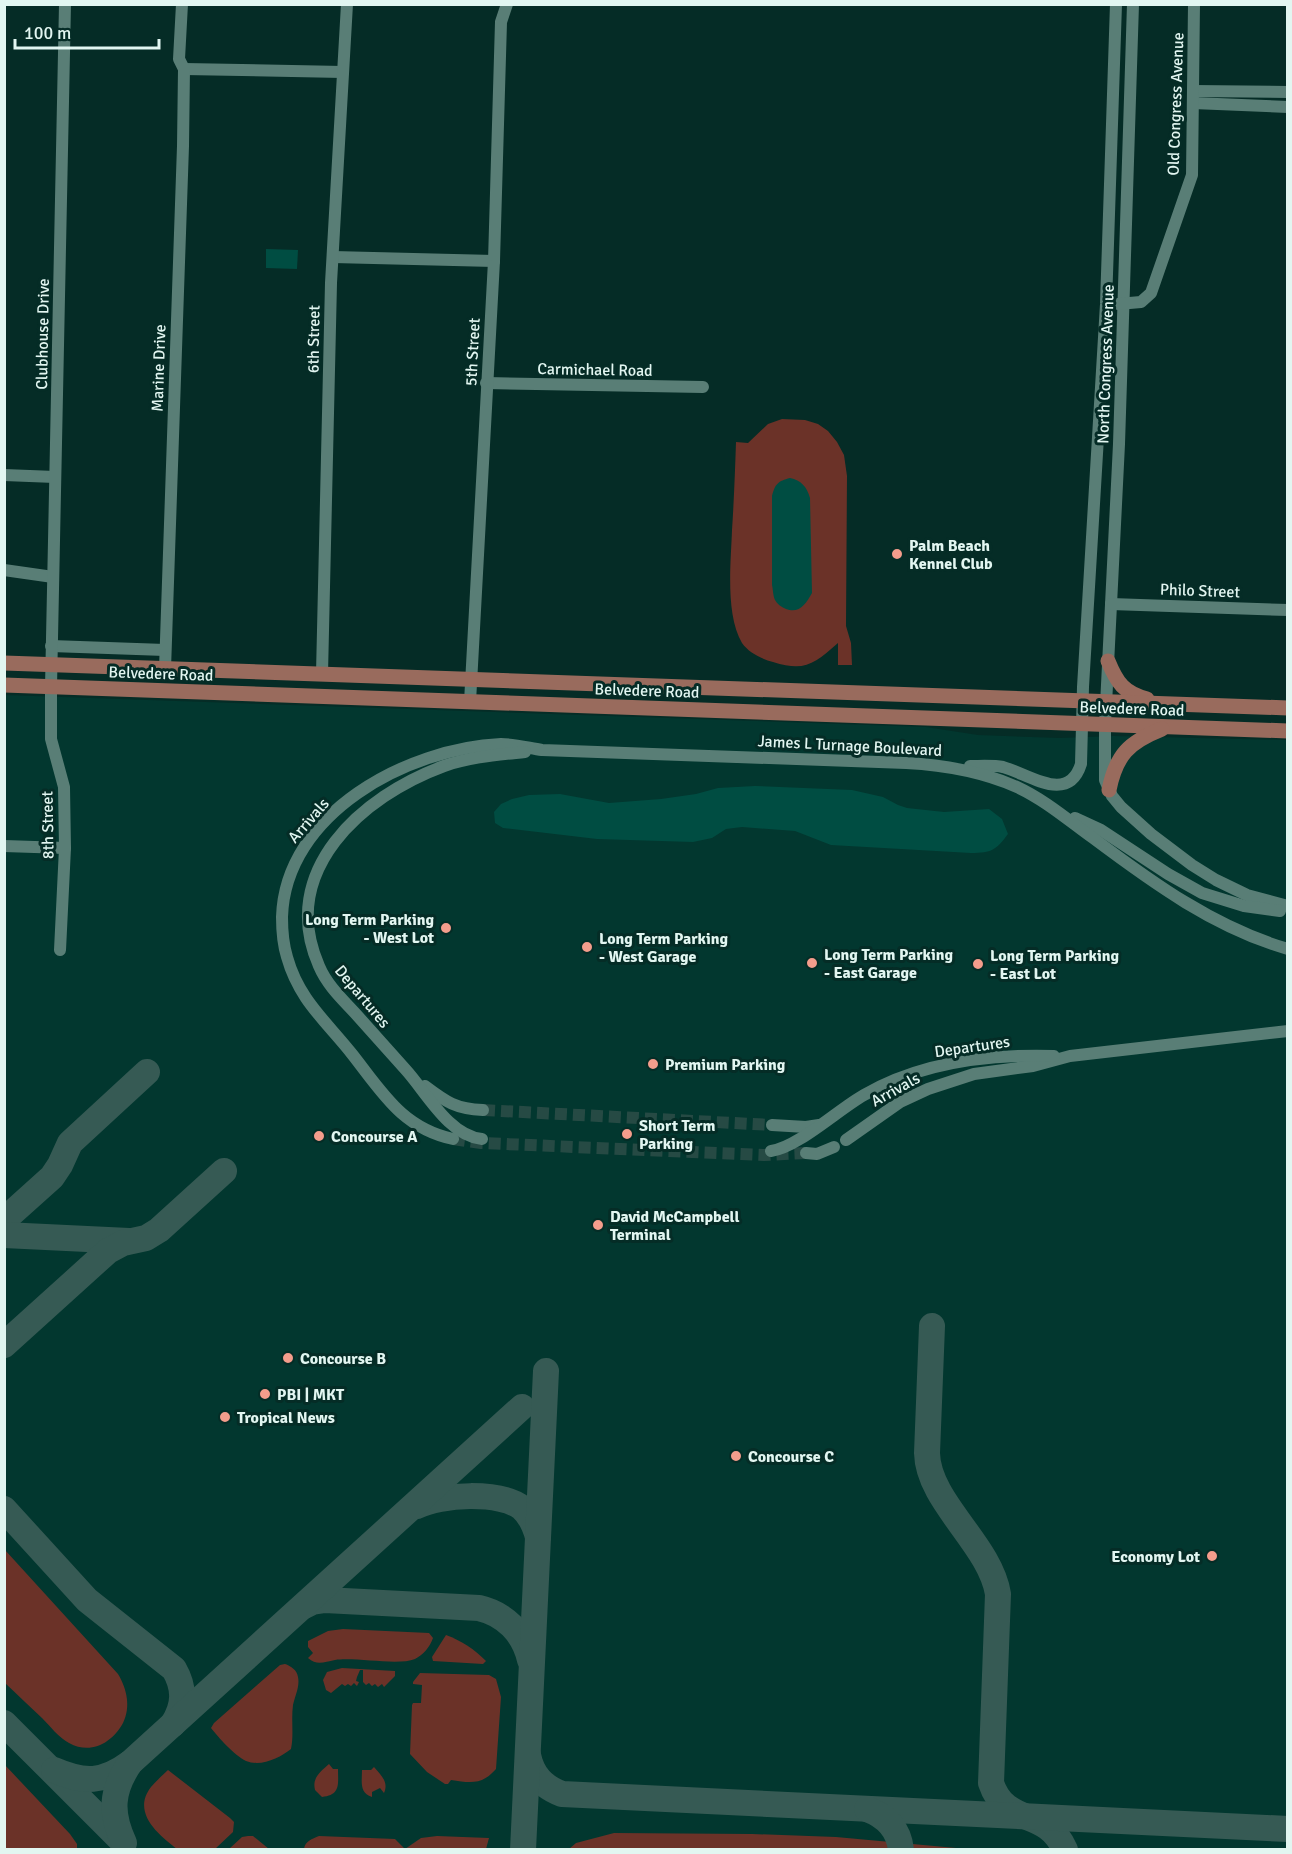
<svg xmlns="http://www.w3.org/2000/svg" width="1292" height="1854" viewBox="0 0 1292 1854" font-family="Signika,sans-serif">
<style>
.built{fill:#02372f}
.green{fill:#6b3228}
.water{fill:#004d42}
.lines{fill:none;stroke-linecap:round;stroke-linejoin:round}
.taxiway{stroke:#365a54;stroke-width:26}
.minor-tunnel{stroke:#264a44;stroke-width:12;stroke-dasharray:12 6;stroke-linecap:butt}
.minor{stroke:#597e76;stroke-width:12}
.major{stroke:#996b5d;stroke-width:15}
.poi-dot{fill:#f49d8c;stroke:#052c26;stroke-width:2}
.labels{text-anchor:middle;stroke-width:6;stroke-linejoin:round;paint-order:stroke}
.street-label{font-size:16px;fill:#e2f6f1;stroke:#052c26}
.poi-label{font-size:16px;font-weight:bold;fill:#e2f6f1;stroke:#052c26;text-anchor:start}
</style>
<rect width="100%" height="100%" fill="#052c26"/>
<polygon class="built" points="5,695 926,727 978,735 1060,738 1114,736 1287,740 1287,1849 5,1850"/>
<g class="green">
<path d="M782,419L805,420L818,424L828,431L837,442L844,455L847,476L846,626L851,643L852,665H838V643C814,664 805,672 773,662C762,659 749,653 742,643C725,614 731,562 732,530C734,500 735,471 736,442L748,443L768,424Z"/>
<path d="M5,1550L118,1674C127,1689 131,1707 123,1723C112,1743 91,1755 69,1743C59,1738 50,1726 42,1718C29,1706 17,1694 5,1683Z"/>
<path d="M343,1629L429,1633L433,1638C430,1647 423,1655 415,1659C398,1666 356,1657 335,1660C324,1662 317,1666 308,1658L313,1653L308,1647V1641L328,1631Z"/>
<path d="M446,1635C462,1641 474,1649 486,1661L483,1664L433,1661L432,1657Z"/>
<path d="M285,1664C291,1666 297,1670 298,1677C300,1686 295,1696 293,1705C291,1720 294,1735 291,1749C280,1758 261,1767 246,1761C234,1755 219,1738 211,1728L214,1723L280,1665Z"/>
<polygon points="342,1668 395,1671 395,1676 384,1687 382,1684 378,1687 375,1684 372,1686 369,1683 366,1685 363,1682 363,1670 360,1670 357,1677 356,1681 359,1682 357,1686 354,1683 351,1686 348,1684 345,1686 342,1684 331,1693 326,1690 323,1680 327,1672"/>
<path d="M420,1673L489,1675L496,1679L501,1697L496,1769C482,1785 471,1783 451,1780L448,1784H445L427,1772L410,1754L412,1705L413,1703H421L422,1685L413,1684V1682Z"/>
<polygon points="4,1764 70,1834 77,1844 77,1849 5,1849"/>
<path d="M329,1764L333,1769H338C338,1784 341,1795 322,1797L315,1790C312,1778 320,1772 329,1764Z"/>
<path d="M374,1767C381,1775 389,1782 384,1793L380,1788L372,1792V1797C359,1793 362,1781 362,1770H371Z"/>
<path d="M168,1770L230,1818L234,1822L233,1832L215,1849H177C159,1835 131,1813 151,1787C156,1781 163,1775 168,1770Z"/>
<polygon points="614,1833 752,1834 836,1837 967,1849 569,1849 576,1843"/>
<polygon points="248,1836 253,1836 269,1849 229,1849 242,1837"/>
<path d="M319,1836L395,1839L405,1849H304C305,1841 312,1839 319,1836Z"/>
<polygon points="437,1836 489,1838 486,1849 405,1849 421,1838"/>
</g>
<g class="water">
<polygon points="266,249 298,250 297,269 266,268"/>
<path d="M790,478C801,480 807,487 810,498L812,593C806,604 799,614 786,609C781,607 777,604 775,600C773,596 773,589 772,585V496C775,484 778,481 790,478Z"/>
<path d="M755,786L852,790L883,797L898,805L907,808L944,812L989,809L1002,819L1008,834C996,850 992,853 971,853L831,845L795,831L742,827L726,829L712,838L693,842L597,839L503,828L495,823L494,812L501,804L512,799L529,795L560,794L609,803L661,799L696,794L718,788Z"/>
</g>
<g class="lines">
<g class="taxiway">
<polyline points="4,1220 52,1177 60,1165 70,1143 147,1072"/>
<polyline points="4,1235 129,1241"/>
<path d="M932,1326L927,1453C928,1502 990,1544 998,1594L991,1783C1006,1828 1046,1806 1065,1850"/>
<polyline points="4,1345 108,1251 123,1243 146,1238 159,1230 224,1171"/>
<path d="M417,1506C440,1494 501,1491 522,1508C531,1516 535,1526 538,1537"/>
<path d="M4,1509L87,1600L174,1669C185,1688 185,1705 173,1724"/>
<path d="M304,1606L312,1602L325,1600L479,1608C505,1614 524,1633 530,1660"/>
<polyline points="4,1723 121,1840"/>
<path d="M528,1755C532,1775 543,1787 562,1794L1288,1829"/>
<path d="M54,1770C84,1783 103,1783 130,1763"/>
<path d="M867,1809C886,1816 899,1829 901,1850"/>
<path d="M124,1843C110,1813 111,1791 130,1763L522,1407"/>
<polyline points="523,1850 546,1371"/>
</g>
<g class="minor-tunnel">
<polyline points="483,1110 772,1125"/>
<polyline points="453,1139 481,1143 764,1155 806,1153"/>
</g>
<g class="minor">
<polyline points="1133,4 1119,444 1105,725 1105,780 1112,796 1121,807 1151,834 1192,865 1216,880 1247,895 1288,906"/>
<polyline points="184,69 343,72"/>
<polyline points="1193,91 1288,92"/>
<polyline points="1193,103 1288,107"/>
<polyline points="333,257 494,261"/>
<polyline points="1118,304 1141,302 1151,293 1192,175 1194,4"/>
<polyline points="486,383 703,387"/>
<polyline points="4,475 55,477"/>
<polyline points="4,570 53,577"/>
<polyline points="1111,604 1288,610"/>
<polyline points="51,646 165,650"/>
<polyline points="165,669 183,146 184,69 179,59 182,4"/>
<polyline points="322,674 331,283 347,4"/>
<polyline points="470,702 494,261 501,22 507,4"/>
<path d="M970,766C980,766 993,765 1003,767C1029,774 1068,805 1081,764L1083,687L1106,304L1116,4"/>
<polyline points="1075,818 1101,830 1168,874 1202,893 1244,906 1280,911"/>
<polyline points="4,846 65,848"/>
<polyline points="60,950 65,848 64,787 51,739 51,687 65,4"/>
<path d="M425,1086C446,1102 456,1109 483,1110"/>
<polyline points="772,1125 806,1127 819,1125"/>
<path d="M453,1139C402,1128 382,1092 352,1054C326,1021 299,1000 287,957C283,944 282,930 282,917C285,813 408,748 501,744C514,744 529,748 542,750L906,763C944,765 981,771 1017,787C1045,800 1068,820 1093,838C1153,883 1215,928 1288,949"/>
<path d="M482,1139C449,1136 426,1092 406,1070C389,1051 372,1032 355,1013C342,999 327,985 319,966C277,871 362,796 444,766C470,757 497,755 525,752"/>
<polyline points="846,1140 900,1102 928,1089 974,1074 1033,1066 1070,1056 1288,1031"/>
<path d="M771,1151C797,1148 839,1109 864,1095C921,1062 989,1054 1054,1056"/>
<polyline points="806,1153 817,1154 834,1147"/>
</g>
<g class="major">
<path d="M1108,661C1117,683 1124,693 1147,699"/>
<polyline points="4,663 1288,708"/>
<polyline points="4,685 1288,731"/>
<path d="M1109,790C1116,755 1129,742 1162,729"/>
</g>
</g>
<g class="poi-dot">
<circle cx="897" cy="554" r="6"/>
<circle cx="446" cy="928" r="6"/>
<circle cx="587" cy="947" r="6"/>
<circle cx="812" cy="963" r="6"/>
<circle cx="978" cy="964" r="6"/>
<circle cx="653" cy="1064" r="6"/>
<circle cx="627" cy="1134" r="6"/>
<circle cx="319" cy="1136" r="6"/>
<circle cx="598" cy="1225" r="6"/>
<circle cx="288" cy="1358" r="6"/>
<circle cx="265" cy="1394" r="6"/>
<circle cx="225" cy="1417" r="6"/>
<circle cx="736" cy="1456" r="6"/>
<circle cx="1212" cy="1556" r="6"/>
</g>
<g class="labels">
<g class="street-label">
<text transform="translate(1175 104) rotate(-88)" y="6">Old Congress Avenue</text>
<text transform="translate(42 334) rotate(-89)" y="6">Clubhouse Drive</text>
<text transform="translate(313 339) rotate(-89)" y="6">6th Street</text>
<text transform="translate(472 352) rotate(-87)" y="6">5th Street</text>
<text transform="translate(1105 364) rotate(-88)" y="6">North Congress Avenue</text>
<text transform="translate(158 368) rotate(-88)" y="6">Marine Drive</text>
<text transform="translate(595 369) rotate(1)" y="6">Carmichael Road</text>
<text transform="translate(1200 590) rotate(2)" y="6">Philo Street</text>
<text transform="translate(161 673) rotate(2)" y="6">Belvedere Road</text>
<text transform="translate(647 690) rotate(2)" y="6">Belvedere Road</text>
<text transform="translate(1132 708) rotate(2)" y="6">Belvedere Road</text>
<text transform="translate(850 745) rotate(3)" y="6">James L Turnage Boulevard</text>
<text transform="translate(308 820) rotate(-49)" y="6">Arrivals</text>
<text transform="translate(47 825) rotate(-91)" y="6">8th Street</text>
<text transform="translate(363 996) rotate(50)" y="6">Departures</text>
<text transform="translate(972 1046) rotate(-8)" y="6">Departures</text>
<text transform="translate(895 1089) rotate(-29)" y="6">Arrivals</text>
</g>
<g class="poi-label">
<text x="909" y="551">Palm Beach<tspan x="909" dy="18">Kennel Club</tspan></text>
<text x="434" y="925" text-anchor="end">Long Term Parking<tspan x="434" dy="18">- West Lot</tspan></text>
<text x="599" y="944">Long Term Parking<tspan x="599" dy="18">- West Garage</tspan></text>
<text x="824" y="960">Long Term Parking<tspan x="824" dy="18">- East Garage</tspan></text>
<text x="990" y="961">Long Term Parking<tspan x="990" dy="18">- East Lot</tspan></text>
<text x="665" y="1070">Premium Parking</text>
<text x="639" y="1131">Short Term<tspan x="639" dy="18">Parking</tspan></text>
<text x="331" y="1142">Concourse A</text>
<text x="610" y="1222">David McCampbell<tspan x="610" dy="18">Terminal</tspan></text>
<text x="300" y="1364">Concourse B</text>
<text x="277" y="1400">PBI | MKT</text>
<text x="237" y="1423">Tropical News</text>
<text x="748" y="1462">Concourse C</text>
<text x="1200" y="1562" text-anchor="end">Economy Lot</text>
</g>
</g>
<rect width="1292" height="1854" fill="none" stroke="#e2f6f1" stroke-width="12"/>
<path d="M15 39v9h144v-9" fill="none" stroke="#e2f6f1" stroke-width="3"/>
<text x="24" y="39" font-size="18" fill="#e2f6f1" stroke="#052c26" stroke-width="4.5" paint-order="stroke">100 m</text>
</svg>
